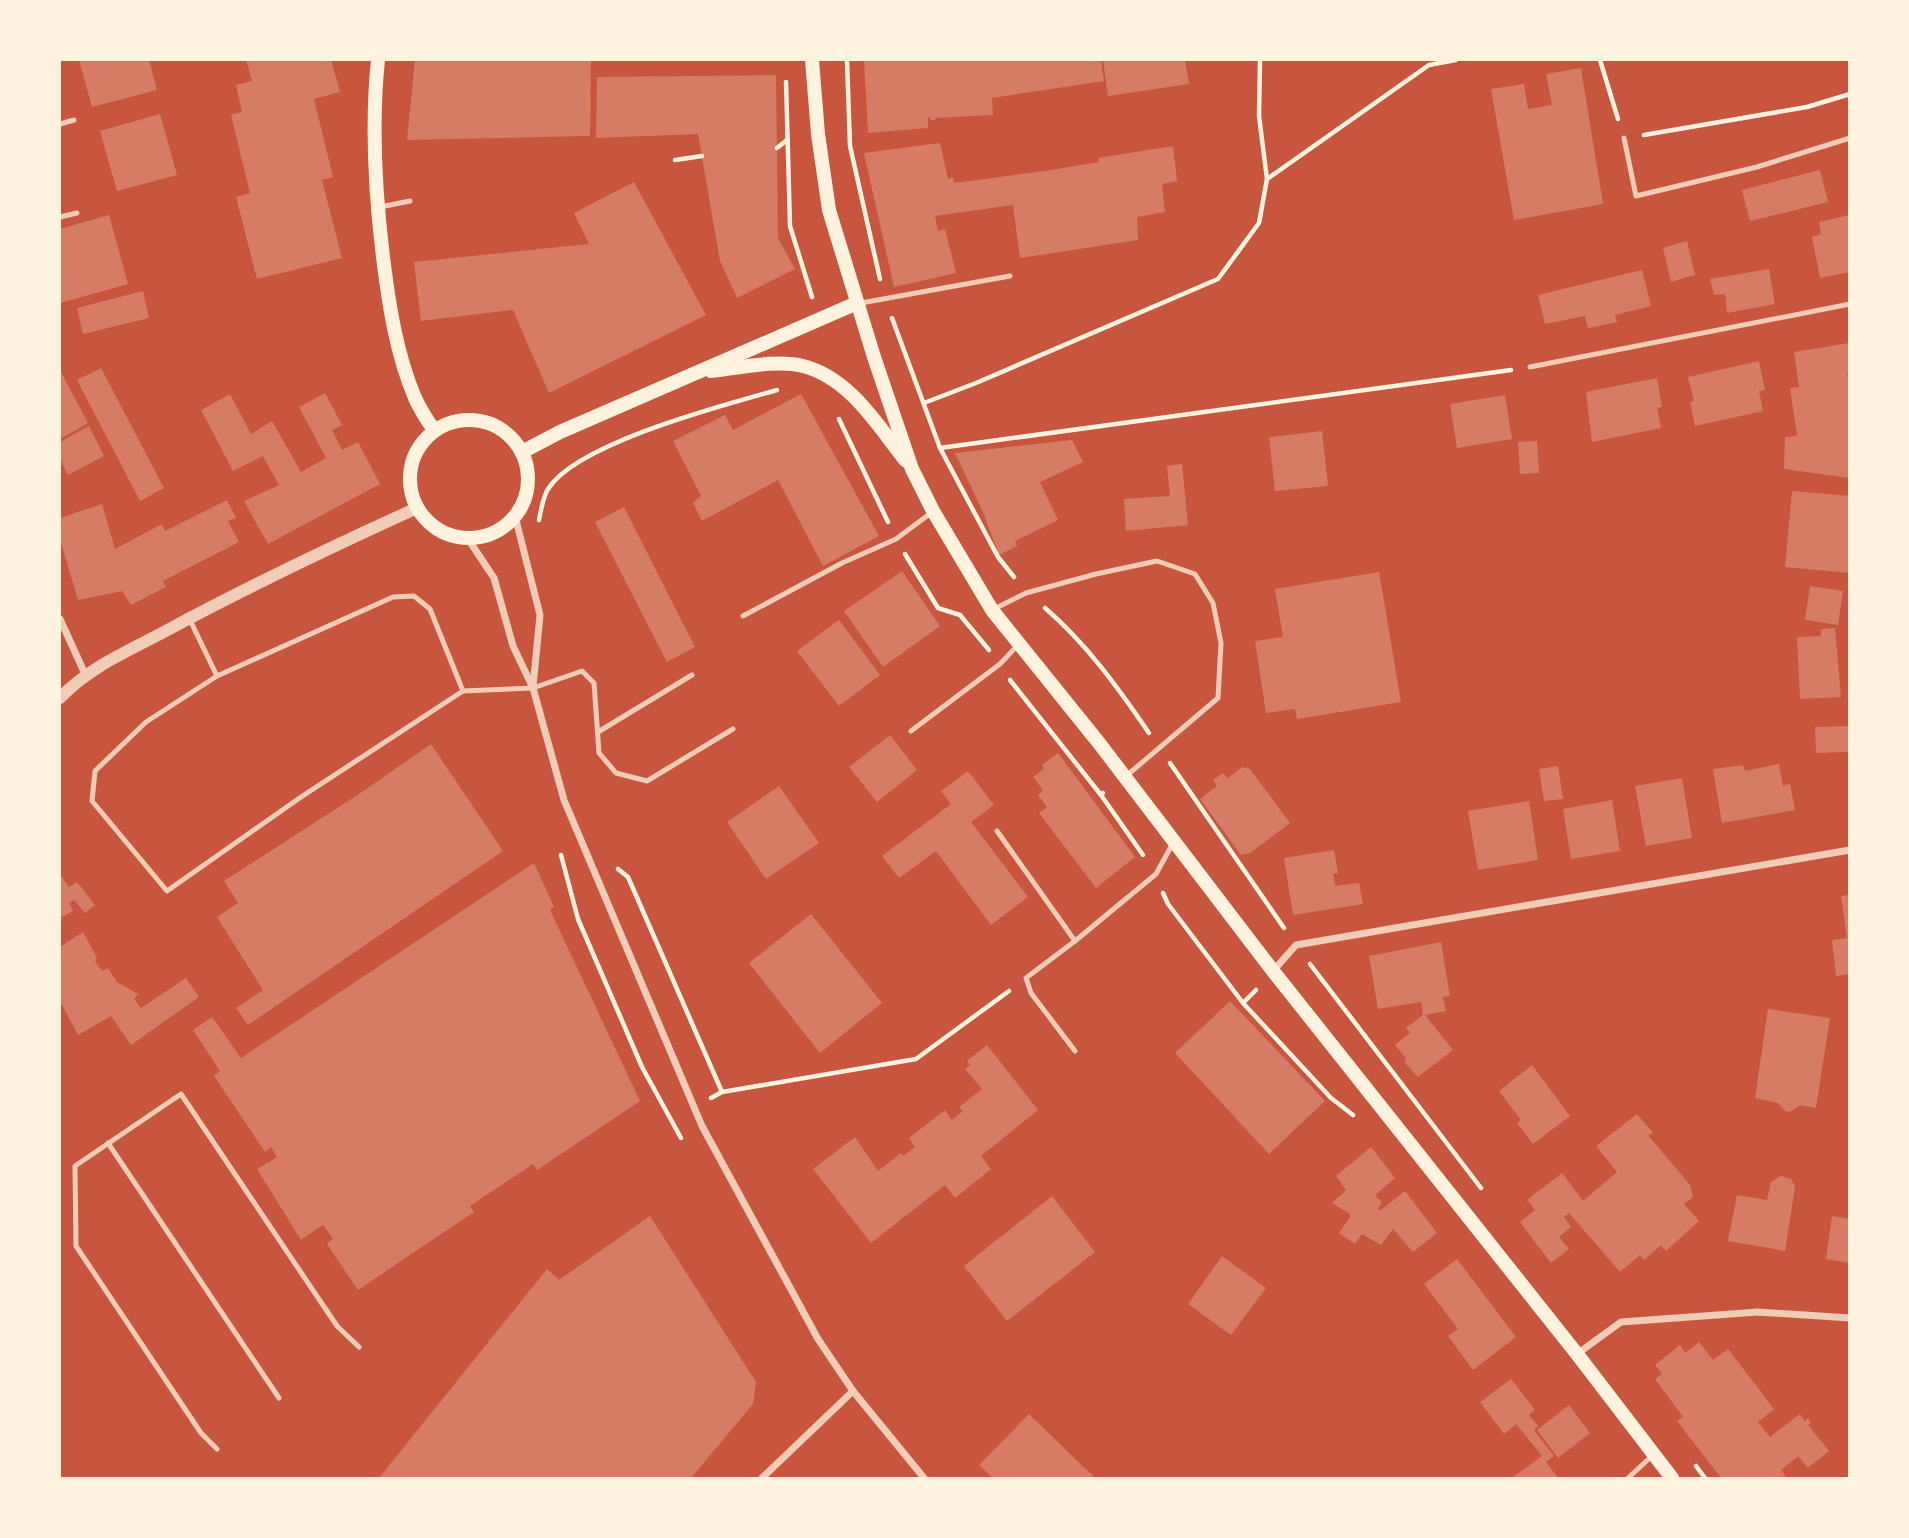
<svg xmlns="http://www.w3.org/2000/svg" width="1909" height="1538" viewBox="0 0 1909 1538" font-family="Mulish,sans-serif">
<style>
.building{fill:#d67c66}
.lines{fill:none;stroke-linecap:round;stroke-linejoin:round}
.path{stroke:#fff3e0;stroke-width:4.5}
.service{stroke:#f1ccb7;stroke-width:5}
.minor{stroke:#f1ccb7;stroke-width:7}
.tertiary{stroke:#f1ccb7;stroke-width:12}
.secondary{stroke:#fff3e0;stroke-width:14}
</style>
<rect width="100%" height="100%" fill="#c8553d"/>
<g class="building">
<polygon points="79,60 149,60 157,90 92,107"/>
<polygon points="246,60 331,60 340,92 314,99 333,177 322,180 342,258 257,279 236,197 250,193 231,115 242,112 236,85 252,81"/>
<polygon points="415,60 591,60 590,136 407,140"/>
<polygon points="864,60 1101,60 1104,81 992,98 993,115 935,118 935,120 931,120 930,117 928,118 928,128 868,133"/>
<polygon points="1103,60 1185,60 1189,84 1108,96"/>
<polygon points="1581,68 1603,204 1514,220 1491,89 1524,84 1528,109 1552,105 1546,74"/>
<polygon points="776,75 778,238 795,269 737,298 720,261 698,134 596,138 597,77"/>
<polygon points="160,114 177,175 117,191 100,131"/>
<polygon points="940,143 948,179 953,177 954,183 1051,170 1099,162 1098,158 1173,146 1177,181 1162,184 1165,212 1137,217 1138,240 1020,258 1013,205 935,216 938,231 945,229 956,273 894,287 864,153"/>
<polygon points="1820,170 1828,202 1750,221 1742,190"/>
<polygon points="634,182 706,315 549,393 513,310 421,321 414,262 589,244 574,213"/>
<polygon points="109,215 128,284 60,303 60,229"/>
<polygon points="1849,215 1850,272 1820,278 1812,237 1821,234 1819,222"/>
<polygon points="1687,241 1695,275 1671,282 1663,248"/>
<polygon points="1769,269 1775,304 1727,313 1725,294 1714,295 1710,279"/>
<polygon points="1642,270 1651,306 1615,315 1617,322 1588,328 1585,316 1545,324 1538,295"/>
<polygon points="143,291 149,318 83,334 77,308"/>
<polygon points="1849,343 1850,373 1847,373 1850,388 1850,478 1784,469 1785,437 1797,436 1790,388 1799,387 1794,352"/>
<polygon points="1759,361 1765,390 1759,391 1763,411 1695,426 1690,402 1694,401 1688,377"/>
<polygon points="101,368 164,488 140,501 77,380"/>
<polygon points="60,370 88,423 60,439"/>
<polygon points="1657,378 1662,407 1657,408 1661,428 1592,442 1586,392"/>
<polygon points="325,393 342,425 332,430 342,450 358,442 380,484 268,544 244,501 279,485 263,456 233,471 201,410 230,394 251,434 272,421 301,472 326,458 299,407"/>
<polygon points="801,394 879,536 823,566 778,480 702,521 693,503 701,496 673,441 725,415 733,430"/>
<polygon points="1505,395 1512,439 1457,448 1450,404"/>
<polygon points="89,426 104,456 68,475 60,459 60,442"/>
<polygon points="1322,431 1328,486 1275,491 1269,437"/>
<polygon points="1072,440 1083,462 1040,482 1058,520 1015,541 1017,546 999,555 985,518 986,518 955,453"/>
<polygon points="1537,441 1539,473 1520,474 1518,442"/>
<polygon points="1182,464 1188,525 1126,531 1124,499 1170,496 1167,466"/>
<polygon points="1792,491 1850,496 1850,573 1785,567"/>
<polygon points="227,500 236,518 228,521 239,542 163,581 166,587 131,605 122,591 78,600 60,539 60,518 102,504 115,549 162,524 165,531"/>
<polygon points="624,507 695,647 667,662 595,522"/>
<polygon points="902,571 940,626 883,667 844,611"/>
<polygon points="1379,572 1401,702 1297,719 1295,709 1266,713 1255,641 1283,637 1275,589"/>
<polygon points="1810,586 1843,591 1838,625 1805,620"/>
<polygon points="839,620 880,675 839,706 797,651"/>
<polygon points="1835,628 1841,697 1800,699 1797,637 1821,636 1821,629"/>
<polygon points="1850,726 1850,752 1816,753 1815,727"/>
<polygon points="890,735 917,770 877,802 849,767"/>
<polygon points="431,744 503,851 248,1025 236,1008 263,990 217,917 238,903 224,881 362,792"/>
<polygon points="1058,753 1135,857 1096,888 1039,813 1047,807 1038,795 1043,790 1033,777 1044,769 1042,765"/>
<polygon points="1779,764 1783,786 1790,784 1795,810 1722,823 1713,769 1743,765 1745,771"/>
<polygon points="1558,766 1563,799 1544,801 1539,769"/>
<polygon points="1242,767 1250,769 1290,823 1250,853 1241,855 1200,799 1217,786 1213,780 1223,773 1228,778"/>
<polygon points="968,771 994,805 971,822 1028,897 991,925 936,851 899,878 882,856 951,804 941,791"/>
<polygon points="1682,778 1692,838 1646,846 1635,786"/>
<polygon points="779,786 819,843 766,879 727,822"/>
<polygon points="1612,800 1620,851 1571,859 1563,809"/>
<polygon points="1529,801 1538,860 1478,870 1468,811"/>
<polygon points="1334,850 1338,873 1333,874 1335,886 1359,883 1363,904 1293,915 1284,858"/>
<polygon points="534,863 554,907 550,910 640,1101 537,1170 533,1164 470,1206 474,1212 358,1290 327,1244 333,1239 323,1225 301,1240 257,1169 277,1157 271,1147 265,1152 214,1076 220,1071 193,1030 212,1017 241,1058"/>
<polygon points="60,874 69,887 77,882 95,905 85,913 74,900 69,903 73,911 60,918"/>
<polygon points="1850,895 1850,974 1836,976 1832,940 1847,938 1841,896"/>
<polygon points="811,914 882,1003 820,1053 749,963"/>
<polygon points="83,932 97,958 95,961 102,971 108,968 117,982 138,994 134,999 141,1008 186,978 199,997 131,1045 111,1016 78,1035 60,1001 60,947"/>
<polygon points="1441,942 1450,996 1443,997 1446,1011 1425,1015 1453,1050 1418,1077 1405,1063 1406,1058 1395,1045 1410,1033 1406,1028 1423,1015 1421,1002 1378,1009 1369,956"/>
<polygon points="1230,1001 1325,1101 1269,1154 1175,1053"/>
<polygon points="1768,1009 1830,1018 1816,1108 1800,1105 1790,1112 1785,1111 1778,1103 1755,1098"/>
<polygon points="987,1045 1038,1110 981,1156 991,1169 955,1198 945,1185 871,1243 813,1169 855,1137 878,1171 901,1153 904,1156 915,1147 909,1138 945,1110 952,1120 963,1111 959,1107 982,1089 965,1069 970,1065 967,1061"/>
<polygon points="1532,1065 1570,1116 1533,1144 1517,1123 1521,1120 1499,1091"/>
<polygon points="1637,1114 1653,1133 1648,1135 1690,1185 1693,1197 1684,1204 1699,1221 1666,1251 1661,1245 1644,1260 1640,1255 1620,1272 1569,1213 1564,1217 1571,1227 1559,1237 1569,1249 1551,1263 1520,1222 1535,1210 1527,1200 1562,1173 1583,1201 1617,1172 1596,1146"/>
<polygon points="1371,1147 1395,1178 1375,1195 1382,1202 1378,1209 1381,1210 1405,1191 1437,1233 1413,1252 1393,1229 1381,1245 1362,1234 1355,1244 1339,1233 1350,1217 1350,1214 1332,1203 1346,1190 1336,1176"/>
<polygon points="1781,1176 1791,1179 1795,1187 1785,1251 1728,1241 1737,1195 1767,1200 1771,1182"/>
<polygon points="1052,1196 1095,1252 1007,1321 964,1266"/>
<polygon points="650,1216 756,1382 753,1404 691,1478 379,1478 547,1269 559,1280"/>
<polygon points="1832,1216 1850,1219 1850,1263 1826,1259"/>
<polygon points="1222,1256 1266,1288 1231,1335 1188,1304"/>
<polygon points="1457,1259 1516,1337 1473,1370 1448,1336 1458,1329 1424,1284"/>
<polygon points="1699,1342 1713,1360 1728,1349 1774,1409 1758,1422 1770,1437 1800,1414 1805,1421 1808,1418 1811,1423 1808,1425 1829,1451 1808,1468 1798,1456 1781,1470 1787,1478 1721,1478 1677,1421 1683,1417 1655,1379 1662,1374 1655,1365 1680,1345 1685,1353"/>
<polygon points="1511,1379 1535,1410 1529,1415 1538,1426 1534,1430 1554,1456 1546,1462 1558,1478 1512,1478 1542,1456 1516,1424 1504,1434 1480,1402"/>
<polygon points="1569,1405 1590,1433 1558,1458 1537,1430"/>
<polygon points="1029,1414 1095,1478 993,1478 979,1465"/>
</g>
<g class="lines">
<g class="path">
<polyline points="847,60 850,146 880,279"/>
<polyline points="1600,60 1618,119"/>
<polyline points="786,82 790,226 812,297"/>
<polyline points="1644,135 1807,107 1850,94"/>
<polyline points="777,148 787,140"/>
<polyline points="675,160 702,156"/>
<polyline points="1267,179 1429,65 1456,60"/>
<polyline points="892,318 940,448 998,557 1014,577"/>
<polyline points="924,403 976,383 1218,279 1259,223 1267,179 1259,116 1260,60"/>
<polyline points="839,419 888,522"/>
<polyline points="940,448 1511,370"/>
<path d="M539,520C541,510 543,497 548,489C577,443 724,405 777,390"/>
<polyline points="905,554 938,608 960,615 989,650"/>
<path d="M1045,608C1086,643 1119,689 1149,733"/>
<polyline points="1010,680 1101,795"/>
<polyline points="1170,763 1284,928"/>
<polyline points="1103,793 1101,795 1143,855"/>
<polyline points="561,855 578,919 642,1067 681,1138"/>
<polyline points="618,869 628,877 722,1092"/>
<polyline points="1163,893 1168,904 1243,1003 1256,990"/>
<polyline points="1310,964 1481,1188"/>
<polyline points="1243,1003 1331,1098 1353,1115"/>
<polyline points="711,1098 722,1092 916,1059 1009,991"/>
<polyline points="1696,1466 1705,1478"/>
</g>
<g class="service">
<polyline points="60,124 74,120"/>
<polyline points="1624,138 1636,196 1757,167 1850,138"/>
<polyline points="380,207 410,201"/>
<polyline points="60,217 77,213"/>
<polyline points="861,303 1010,276"/>
<polyline points="1530,367 1850,304"/>
<polygon points="414,596 430,609 463,691 301,797 167,891 92,801 95,771 146,722 217,676 393,597"/>
<polyline points="994,609 1026,593 1096,574 1157,561 1195,574 1213,603 1221,643 1218,698 1125,777"/>
<polyline points="743,616 842,563 896,539 931,513"/>
<polyline points="189,618 217,676"/>
<polyline points="463,691 533,688 582,671 594,683 599,753 616,773 647,781 733,729"/>
<polyline points="911,731 1000,664 1017,646"/>
<polyline points="598,732 692,675"/>
<polyline points="997,831 1075,941"/>
<polyline points="1075,1051 1031,993 1026,978 1075,941 1156,874 1173,843"/>
<polyline points="108,1143 279,1398"/>
<polyline points="217,1449 201,1433 76,1246 75,1166 181,1094 337,1326 359,1347"/>
<polyline points="1628,1478 1653,1455"/>
</g>
<g class="minor">
<polyline points="515,516 540,615 533,687"/>
<polyline points="468,539 494,578 513,646 533,688 564,800 702,1126 818,1339 853,1391 924,1478"/>
<polyline points="60,619 85,674"/>
<polyline points="1273,971 1296,945 1850,850"/>
<polyline points="1577,1354 1621,1322 1758,1312 1850,1318"/>
<polyline points="762,1478 853,1391"/>
</g>
<path class="tertiary" d="M60,698C88,668 126,652 162,633C245,588 331,547 417,508"/>
<g class="secondary">
<path d="M378,60C371,126 375,191 383,257C389,305 396,353 415,398C420,409 427,420 434,430"/>
<polyline points="812,60 818,134 829,210 874,357 912,469 933,511 992,610 1099,743 1273,971 1577,1354 1672,1478"/>
<path d="M711,371C738,368 778,359 803,366C850,378 878,426 906,461"/>
<circle cx="469" cy="479" r="59"/>
<polyline points="522,452 560,432 857,303"/>
</g>
</g>
<rect width="1909" height="1538" fill="none" stroke="#fff3e0" stroke-width="122"/>
</svg>
